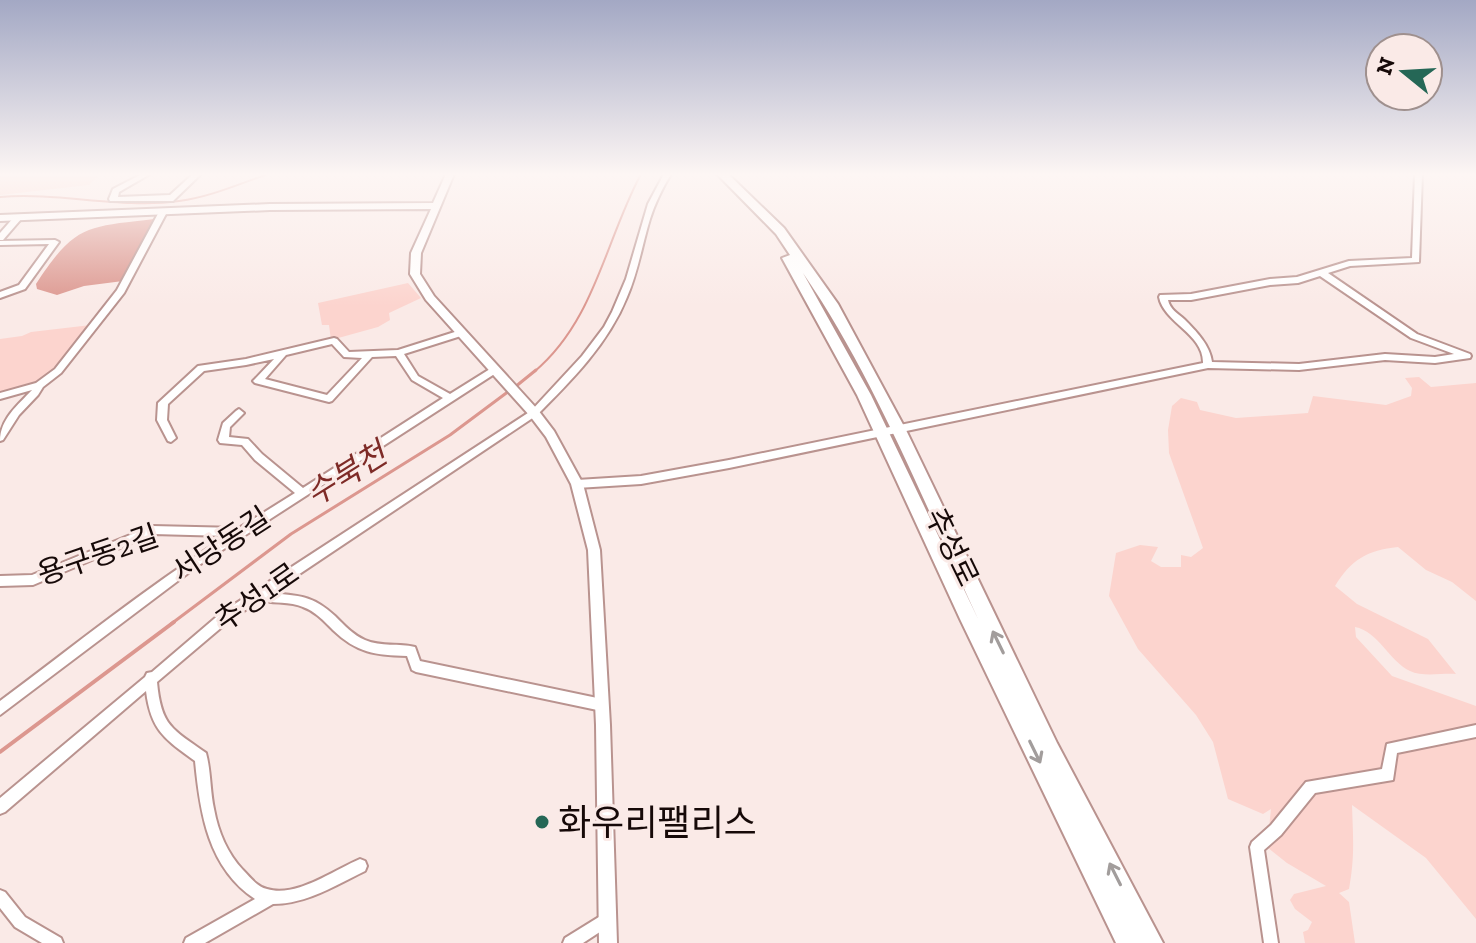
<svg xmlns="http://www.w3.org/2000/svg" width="1476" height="943" viewBox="0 0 1476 943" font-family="'Zilla Slab','Noto Sans KR',serif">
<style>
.green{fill:#fcd4ce}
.water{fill:#dc978f}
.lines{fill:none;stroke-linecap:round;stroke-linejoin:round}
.stream-far2{stroke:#dc978f;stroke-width:2}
.stream-far1{stroke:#dc978f;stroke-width:3}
.stream{stroke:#dc978f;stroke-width:4}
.minor-casing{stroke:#b9938f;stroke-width:4}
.tertiary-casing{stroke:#b9938f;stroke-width:4}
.primary-casing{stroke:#b9938f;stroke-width:4}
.minor{fill:#fff;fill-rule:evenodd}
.tertiary{fill:#fff;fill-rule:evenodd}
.primary{fill:#fff;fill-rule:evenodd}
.oneway{stroke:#a29d9c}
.poi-dot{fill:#256756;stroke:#faeae7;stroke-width:3}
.labels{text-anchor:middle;stroke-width:6;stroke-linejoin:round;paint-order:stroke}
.street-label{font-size:30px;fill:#160908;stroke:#faeae7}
.water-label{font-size:32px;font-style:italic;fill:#7e2b27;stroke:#faeae7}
.near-poi-label{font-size:36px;fill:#160908;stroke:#faeae7;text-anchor:start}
</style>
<rect width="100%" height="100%" fill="#faeae7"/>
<g class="green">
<polygon points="0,174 100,174 89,185 0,195"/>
<polygon points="408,283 421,298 389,313 390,320 378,327 331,340 329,325 322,325 318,303"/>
<polygon points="91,325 53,376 0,394 0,339 22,336 31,332"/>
<path d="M1419,377L1431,387L1476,383V601L1452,582L1426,570L1398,547C1367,550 1351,560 1335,586L1357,604L1428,639L1456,674C1442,673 1422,677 1410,671C1389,661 1378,631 1355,627L1356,637L1392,676L1476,706V919L1426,858L1352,805C1353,837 1355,856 1349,889L1339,893L1349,902L1355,943H1305L1303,932L1308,930L1312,922L1295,909L1290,900L1294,894L1326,886L1287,863L1267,847L1271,809L1263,814L1228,799L1213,742L1196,715L1138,649L1109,596L1116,553L1140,545L1158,547L1151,561L1161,567H1181V555L1191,557L1203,548L1169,453L1168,430L1172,406L1181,398L1197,402L1200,410L1236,418L1308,413L1313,396L1386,405L1411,396L1412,388L1405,378Z"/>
</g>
<path class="water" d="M154,219L123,281L84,286L57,295L37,289L36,284C75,224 87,227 154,219Z"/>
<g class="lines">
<g class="stream-far2">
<path d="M0,197C60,192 120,209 179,201C210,197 239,184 268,174"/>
<path d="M534,372C595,321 605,241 641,174"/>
</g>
<g class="stream-far1">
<polyline points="515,387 536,370"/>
<polyline points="171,624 291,534 450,435 509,391"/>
</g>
<polyline class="stream" points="0,752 174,622"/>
<g class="minor-casing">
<g id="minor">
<polygon points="142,174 150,174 119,192 118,197 170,195 193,174 201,174 173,201 110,201 109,199 113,189"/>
<path d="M664,174H671C662,189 655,203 650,219C642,245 638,272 627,297C608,344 572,380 537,415L271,593C300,596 312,595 335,616C344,625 353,635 365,640C381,647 399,643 415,647L420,661L602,699L606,701L608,705L606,709L602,711L416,672L412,670L407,656C375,655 357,653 333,630C324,621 315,611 303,607C290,601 274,604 260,600L229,621L157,682C161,726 172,729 206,753C211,771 210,791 214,809C218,831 227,853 243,870C250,877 257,887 267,889C296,898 334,870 360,859L365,861L367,866L365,871C336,885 307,904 273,904L205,943H184L186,938L255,899C208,868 200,813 195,761C165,739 151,731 146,691L5,812L0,814V798L145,677L147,673L152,672L221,613L531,411L582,356L604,327L612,312L626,279L648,204Z"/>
<path d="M1415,174H1422L1419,262L1350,266L1328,273L1417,334L1470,354L1471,356L1470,358L1435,363L1385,360L1299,370L1208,368L729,468L641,484L577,488L573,487L572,484L573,481L577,480L641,476L729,460L1203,363C1204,334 1164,323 1159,297L1160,295L1191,294L1270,279L1297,277L1349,261L1412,258ZM1320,276L1411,338L1454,354L1435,357L1385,354L1299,364L1212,362C1210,345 1196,331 1184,319C1177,313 1170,309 1168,300H1191L1270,285L1298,283Z"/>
<path d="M160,210H166L167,212L124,293L61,373L43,387L38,395L19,415L3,440L0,441C0,419 18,405 32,390L0,399V393L36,383L55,369L117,290Z"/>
<polygon points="15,216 21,216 22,218 3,240 0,240 0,233"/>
<polygon points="55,240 59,242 25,289 0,298 0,292 19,285 49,244 0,245 0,241"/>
<path d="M461,330L465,333L464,335L404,354L418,376L450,394L490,369H496L498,371L496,373L199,565L0,715V701C75,645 148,586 227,536L153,534L33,585L0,586V576L32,575L152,526L239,528L295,493L255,460L242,445L220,443L218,440L223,423L236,411L239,409L244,413L230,427L229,437L248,439L262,454L303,488L443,398L412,380L396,356L372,357L332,401L329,402L255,383L253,381L255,379L274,359L246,365L204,371L168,404L167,420L176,438L171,442L168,441L157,420L158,403L198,366L246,359L334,338L337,339L349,352L398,350ZM332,344L344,357L362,358L327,395L265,379L286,355Z"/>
<polygon points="1476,725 1476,737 1397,753 1393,780 1315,793 1281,835 1264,850 1278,943 1264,943 1250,847 1252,842 1271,825 1306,782 1382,769 1387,744"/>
<polygon points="0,890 5,892 25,917 61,938 63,943 42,943 15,927 0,908"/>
<polygon points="607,912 612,914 614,919 612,924 583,943 563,943 565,938"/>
</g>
</g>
<g class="tertiary-casing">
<polygon id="tertiary" points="446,174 454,174 421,253 420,274 434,296 538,410 554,431 583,484 600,550 610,725 617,943 599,943 596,725 588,550 571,484 546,437 530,416 426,300 410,274 411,253 431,209 270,210 0,221 0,215 270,204 433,203"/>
</g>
<g class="primary-casing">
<path id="primary" d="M717,174H728L784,228L838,304L906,430L1057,743L1163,943H1116L960,619L857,395L782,258L790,255L776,234ZM803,273C874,376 926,507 979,621L871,395Z"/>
</g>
<use href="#minor" class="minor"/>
<use href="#tertiary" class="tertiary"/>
<use href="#primary" class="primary"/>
</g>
<defs><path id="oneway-shaft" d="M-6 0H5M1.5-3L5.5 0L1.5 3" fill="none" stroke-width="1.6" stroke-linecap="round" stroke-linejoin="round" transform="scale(2)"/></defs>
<g class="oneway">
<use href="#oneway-shaft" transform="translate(998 642) rotate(-116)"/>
<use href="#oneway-shaft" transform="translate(1035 752) rotate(64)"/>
<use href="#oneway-shaft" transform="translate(1115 874) rotate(-117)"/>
</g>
<linearGradient id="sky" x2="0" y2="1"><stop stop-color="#a3a8c4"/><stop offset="0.57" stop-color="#fdf6f4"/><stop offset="1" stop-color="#fdf6f4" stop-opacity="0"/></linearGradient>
<rect width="1476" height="306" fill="url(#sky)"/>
<circle class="poi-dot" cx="542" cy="822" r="8"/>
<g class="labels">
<g class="street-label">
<text transform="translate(221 545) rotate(-33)" y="10">서당동길</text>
<text transform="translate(952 547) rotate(64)" y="10">추성로</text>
<text transform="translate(98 555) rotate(-19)" y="10">용구동2길</text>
<text transform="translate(257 597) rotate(-35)" y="10">추성1로</text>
</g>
<g class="water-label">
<text transform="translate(346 474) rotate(-32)" y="11">수북천</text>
</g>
<g class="near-poi-label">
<text x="558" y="835">화우리팰리스</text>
</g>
</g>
<g transform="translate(1404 72) rotate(288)"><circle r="38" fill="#faeae7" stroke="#9f908e" stroke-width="2"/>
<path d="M0-6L14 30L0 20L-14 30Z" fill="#256756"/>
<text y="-12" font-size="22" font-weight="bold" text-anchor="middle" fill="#160908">N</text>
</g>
</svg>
